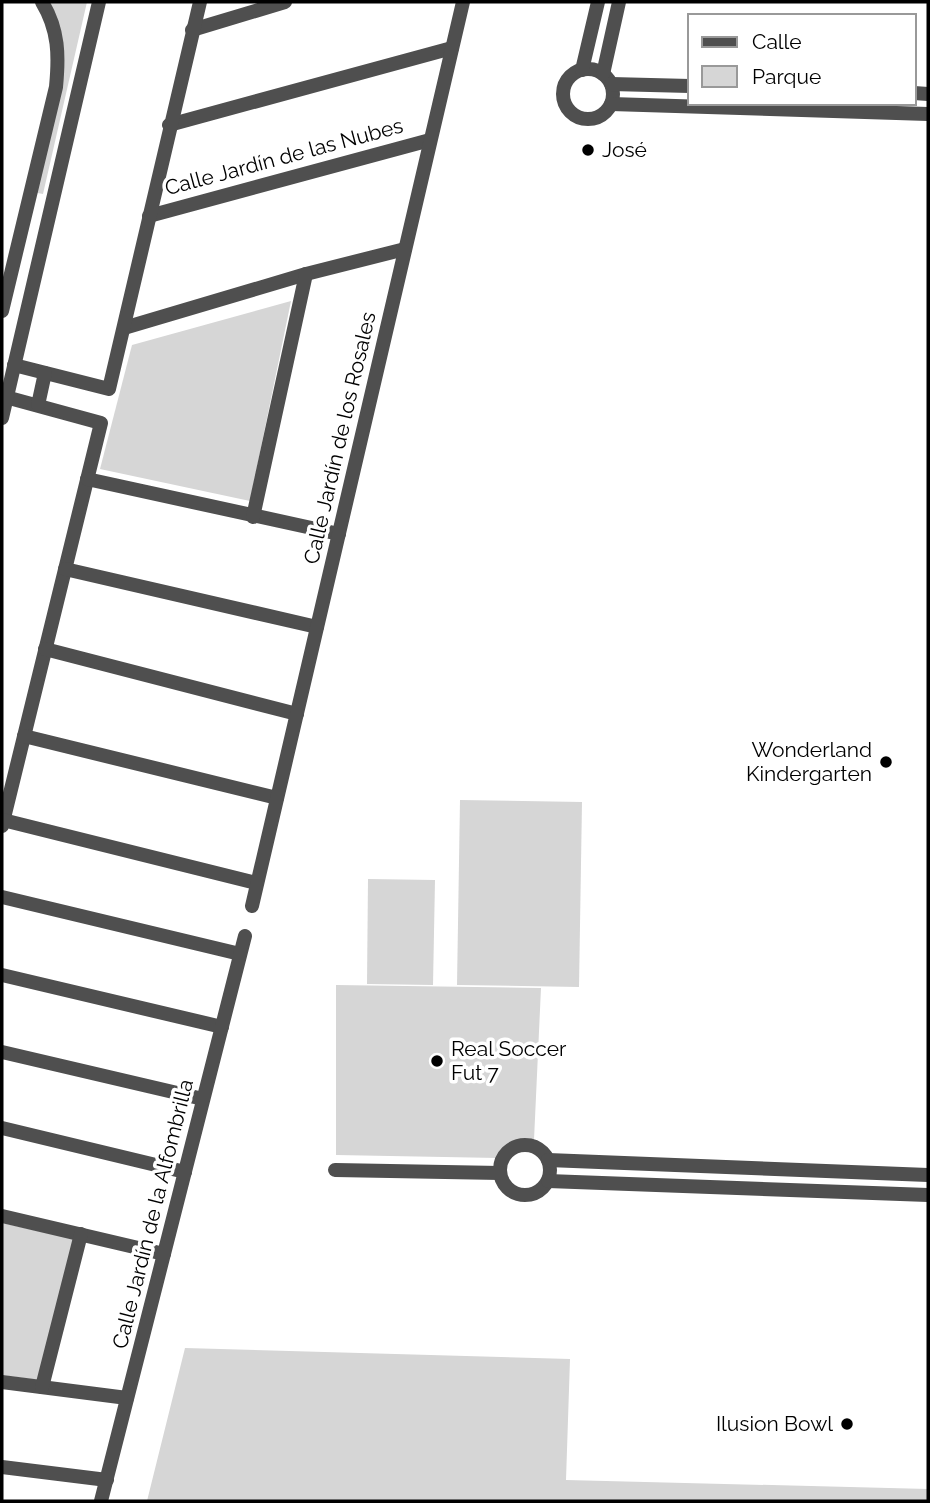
<svg xmlns="http://www.w3.org/2000/svg" width="930" height="1503" viewBox="0 0 930 1503" font-family="Raleway,sans-serif">
<style>
.green{fill:#d6d6d6}
.lines{fill:none;stroke-linecap:round;stroke-linejoin:round}
.street{stroke:#4f4f4f;stroke-width:14}
.poi-dot{fill:#000;stroke:#fff;stroke-width:2.5}
.labels{text-anchor:middle;stroke-width:7;stroke-linejoin:round;paint-order:stroke}
.poi-label{font-size:21px;fill:#000;stroke:#fff;text-anchor:start}
.street-label{font-size:21px;fill:#000;stroke:#fff}
</style>
<rect width="100%" height="100%" fill="#fff"/>
<g class="green">
<polygon points="44,2 87,2 43,194 32,192 57,87"/>
<polygon points="291,301 250,501 100,469 132,345"/>
<polygon points="460,800 582,802 579,987 457,985"/>
<polygon points="368,879 435,880 433,985 367,984"/>
<polygon points="336,985 541,988 534,1140 512,1142 498,1158 336,1155"/>
<polygon points="2,1223 74,1239 38,1380 2,1375"/>
<polygon points="185,1348 570,1359 566,1480 928,1489 928,1501 147,1501"/>
</g>
<g class="lines">
<g class="street">
<polyline points="192,30 285,2"/>
<circle cx="588" cy="94" r="25"/>
<polyline points="582,70 598,2"/>
<polyline points="603,74 619,2"/>
<polyline points="611,84 690,86"/>
<polyline points="914,93 928,94"/>
<polyline points="611,104 928,114"/>
<polyline points="169,125 452,48"/>
<polyline points="149,216 430,140"/>
<path d="M2,311L56,87C59,56 59,30 42,2"/>
<polyline points="124,328 306,274 405,249"/>
<polyline points="14,365 109,389 200,2"/>
<polyline points="2,396 101,423 2,826"/>
<polyline points="38,405 45,373"/>
<polyline points="2,418 99,2"/>
<polyline points="87,479 339,534"/>
<polyline points="253,517 306,274"/>
<polyline points="65,569 317,627"/>
<polyline points="45,649 297,714"/>
<polyline points="24,736 277,798"/>
<polyline points="3,820 256,883"/>
<polyline points="2,897 240,954"/>
<polyline points="252,906 463,2"/>
<polyline points="2,975 222,1027"/>
<polyline points="2,1052 203,1099"/>
<polyline points="2,1128 185,1172"/>
<circle cx="525" cy="1170" r="25"/>
<polyline points="548,1160 928,1175"/>
<polyline points="335,1170 500,1173"/>
<polyline points="548,1181 928,1195"/>
<polyline points="2,1216 164,1254"/>
<polyline points="2,1382 127,1398"/>
<polyline points="42,1387 81,1234"/>
<polyline points="2,1467 107,1480"/>
<polyline points="101,1501 245,936"/>
</g>
</g>
<g class="poi-dot">
<circle cx="588" cy="150" r="7"/>
<circle cx="886" cy="762" r="7"/>
<circle cx="437" cy="1061" r="7"/>
<circle cx="847" cy="1424" r="7"/>
</g>
<g class="labels">
<g class="poi-label">
<text x="602" y="157">José</text>
<text x="872" y="757" text-anchor="end">Wonderland<tspan x="872" dy="24">Kindergarten</tspan></text>
<text x="451" y="1056">Real Soccer<tspan x="451" dy="24">Fut 7</tspan></text>
<text x="833" y="1431" text-anchor="end">Ilusion Bowl</text>
</g>
<g class="street-label">
<text transform="translate(284 157) rotate(-15)" y="7">Calle Jardín de las Nubes</text>
<text transform="translate(340 438) rotate(-77)" y="7">Calle Jardín de los Rosales</text>
<text transform="translate(153 1214) rotate(-76)" y="7">Calle Jardín de la Alfombrilla</text>
</g>
</g>
<rect width="930" height="1503" fill="none" stroke="#000000" stroke-width="7"/>
<rect x="688" y="14" width="228" height="91" fill="#ffffff" stroke="#999999" stroke-width="2"/>
<rect x="702" y="37" width="35" height="10" fill="#4f4f4f" stroke="#999999" stroke-width="2"/>
<text x="752" y="49" font-size="21" fill="#000000">Calle</text>
<rect x="702" y="66" width="35" height="21" fill="#d6d6d6" stroke="#999999" stroke-width="2"/>
<text x="752" y="84" font-size="21" fill="#000000">Parque</text>
</svg>
